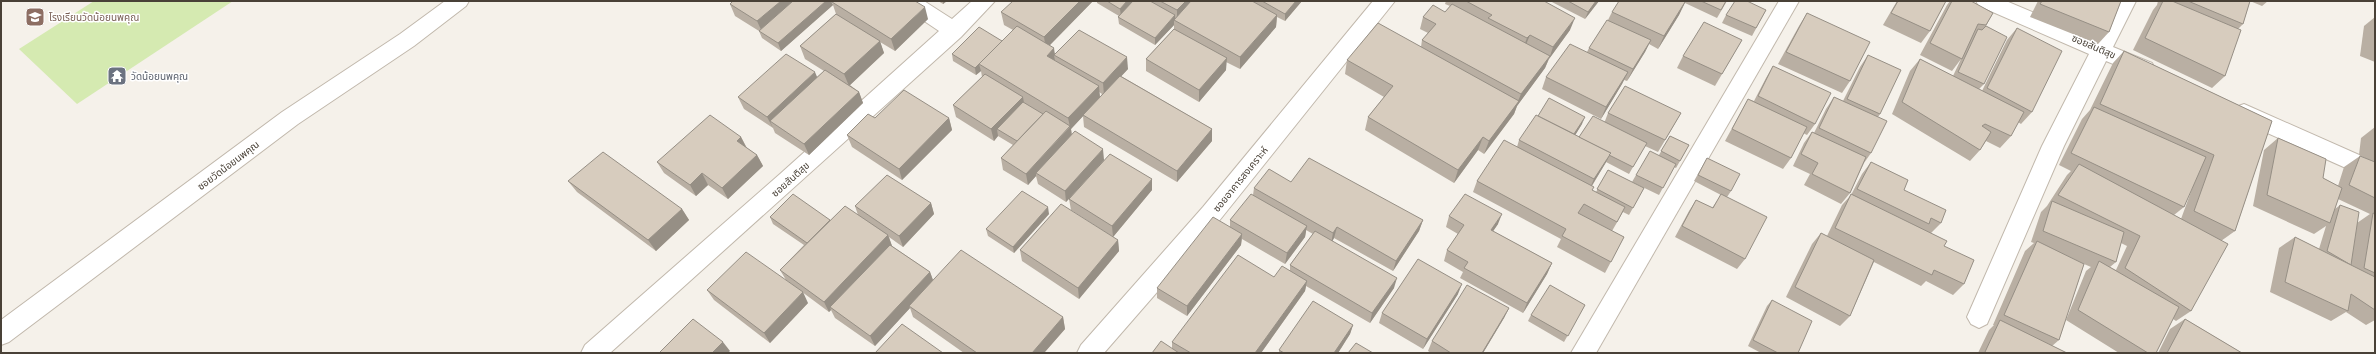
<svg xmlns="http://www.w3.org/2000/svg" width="2376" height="354" viewBox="0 0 2376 354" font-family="'Fira Sans','Noto Sans Thai',sans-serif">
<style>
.green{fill:#d5eab1}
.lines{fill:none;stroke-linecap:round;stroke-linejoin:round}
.minor-casing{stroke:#c1b8ac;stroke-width:2}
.minor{fill:#fff;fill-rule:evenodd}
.wall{fill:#b9afa3;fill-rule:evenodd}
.shaded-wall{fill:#968f85}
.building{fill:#d7ccbe;stroke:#968f85}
.labels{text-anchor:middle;stroke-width:3;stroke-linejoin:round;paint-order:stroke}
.education-label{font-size:10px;fill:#785e54;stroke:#fff;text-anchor:start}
.street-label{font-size:10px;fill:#494137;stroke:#fff}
.worship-label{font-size:10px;fill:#5b616d;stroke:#fff;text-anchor:start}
</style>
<rect width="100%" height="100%" fill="#f5f1ea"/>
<polygon class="green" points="94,1 233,1 77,104 19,49"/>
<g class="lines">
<g class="minor-casing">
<g id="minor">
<polygon points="445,1 469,1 466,6 414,46 298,124 9,342 1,345 1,320 282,112 400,34"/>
<polygon points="899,1 924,1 952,19 972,1 995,1 961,37 610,353 581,353 585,345 780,174 939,31 902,6"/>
<polygon points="1373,1 1395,1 1219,221 1104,353 1077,353 1081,345 1203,207"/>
<polygon points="1779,1 1799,1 1596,353 1571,353"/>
<polygon points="1976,1 2006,1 2096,39 2116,1 2136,1 2113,47 2152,63 2155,69 2152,75 2145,77 2106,61 2064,146 1987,324 1979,328 1971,324 1967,317 2042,146 2089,54 1979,6"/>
<polygon points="2244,104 2375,162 2375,181 2236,119 2233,113 2236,107"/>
</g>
</g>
<use href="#minor" class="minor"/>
</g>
<g class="wall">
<polygon points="733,1 831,1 833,5 781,51 762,38 759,31 735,16 730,4"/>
<polygon points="938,1 947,1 943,4"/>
<path d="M1093,1L1050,45L1055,54L1128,69L1121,76L1212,129V141L1177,182L1084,127L1083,116L1071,129L1072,135L1104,160L1152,190L1113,237L1071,210L1069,199L1066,202L1038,184L1036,176L1028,185L1003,170L1001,158L1013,145L998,136L994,141L956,117L953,105L982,77L981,71L976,75L953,61L952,54L1002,41L1013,30L1004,25L1001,12ZM1099,92L1102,94L1100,97Z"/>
<polygon points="1097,1 1302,1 1285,21 1277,17 1276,27 1240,69 1226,62 1226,70 1199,102 1146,71 1146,59 1174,29 1174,25 1155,45 1119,24 1118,17 1119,16 1097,3"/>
<polygon points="1446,1 1544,1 1570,30 1549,59 1545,68 1517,106 1514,114 1484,154 1478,150 1454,183 1365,130 1368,117 1384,97 1345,74 1347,60 1421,47 1422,40 1428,33 1420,29 1423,17 1445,12 1450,6 1445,4"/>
<polygon points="1550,1 1599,1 1585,19"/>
<polygon points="1619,1 1727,1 1717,18 1685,3 1679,15 1658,49 1649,44 1645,52 1627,81 1624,80 1622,84 1601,119 1542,89 1546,77 1587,52 1589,48 1608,20 1612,12"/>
<polygon points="1897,1 1946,1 1930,31 1921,43 1883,25"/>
<polygon points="1950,1 1971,1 1993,13 1986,26 1984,84 1979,89 1982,91 2007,40 2017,28 2032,112 2021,124 2018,122 2011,136 2000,148 1986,141 1980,150 1970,161 1892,114 1910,71 1920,59 1953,76 1961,59 1952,71 1920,55 1947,5"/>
<polygon points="2038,1 2121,1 2109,32 2098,44 2030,17"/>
<polygon points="2158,1 2268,1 2262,6 2250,1 2243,24 2238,29 2225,76 2212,88 2133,50 2153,10 2157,5"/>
<polygon points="832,2 928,19 895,51 880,42 884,53 850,85 859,92 863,103 809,155 775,133 773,128 744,109 738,97 817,77 824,71 805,59 800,46 836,14"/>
<polygon points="1766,10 1752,36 1722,23 1726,15"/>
<polygon points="1807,13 1850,81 1842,93 1778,64 1799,26"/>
<polygon points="2375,17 2375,62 2360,56 2364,26"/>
<polygon points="1742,40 1715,86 1677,68 1683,56"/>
<path d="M2124,51L2272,121L2235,231L2221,241L2191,311L2176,321L2173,319L2156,353H2119L2066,320L2086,271L2091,267L2084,264L2059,340L2052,346L2067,353H1978L1989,330L1994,325H1993L2025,251L2034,243L2031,242L2041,212L2047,206L2067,175L2071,171L2059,165L2082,119L2090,110L2113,63ZM2196,178L2181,219L2174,215L2184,207ZM2121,243L2127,246L2116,270L2110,267L2116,262Z"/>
<polygon points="1868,55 1880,114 1878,117 1871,153 1864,163 1850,193 1841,204 1804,185 1810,174 1793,166 1804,143 1812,132 1814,133 1826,109 1834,97 1843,101 1860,67"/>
<polygon points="1773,66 1815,124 1807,135 1803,133 1791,158 1783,169 1725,141 1748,99 1754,101 1766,78"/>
<polygon points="1608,113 1681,113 1658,152 1645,146 1629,174 1606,162 1592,186 1592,190 1596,192 1608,170 1644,188 1629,215 1623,212 1612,231 1624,237 1605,273 1557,247 1561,239 1473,192 1477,181 1517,147 1519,140 1582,124 1575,135 1579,137 1605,121"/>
<polygon points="875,118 949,118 952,130 902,180 852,147 847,135"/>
<path d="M2375,127V320L2366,325L2346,312L2331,321L2270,292L2279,248L2295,237L2319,249L2326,226L2314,234L2253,206L2264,150L2278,138L2323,178L2338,186L2344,167L2360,156L2371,161L2359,155L2361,138ZM2338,199L2370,214L2357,223L2340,205L2335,209Z"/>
<polygon points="1670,136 1689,145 1676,168 1674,167 1659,195 1632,182 1636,175 1659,155"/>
<polygon points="741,137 747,148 757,155 763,166 728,199 708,185 696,196 664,173 657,162"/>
<polygon points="1707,158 1731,191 1727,197 1745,259 1737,269 1675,237 1689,211 1696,200 1712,208 1721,195 1694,181"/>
<polygon points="1871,162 1904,190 1941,223 1931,233 1944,246 1964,284 1953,295 1926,281 1921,286 1874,262 1850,316 1840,326 1786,297 1812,244 1821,233 1827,236 1842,205 1851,195 1862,174"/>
<polygon points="568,181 682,209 689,220 656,251 577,192"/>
<polygon points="1291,182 1423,220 1419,231 1393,271 1334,238 1332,241 1394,288 1370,323 1306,286 1305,291 1261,353 1152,353 1172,349 1172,342 1274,277 1290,271 1290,265 1313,234 1306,230 1305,237 1285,264 1242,239 1241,245 1187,316 1157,298 1157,288 1230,227 1230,220 1253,195 1254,188"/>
<polygon points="931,203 934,214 903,247 889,237 892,246 930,272 933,280 1063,317 1065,329 1044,353 964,353 913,317 910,308 875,346 835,318 831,310 829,312 786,280 780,270 804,245 773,224 770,217 830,220 858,215 855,206"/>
<polygon points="1049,214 1014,253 988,236 986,229"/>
<polygon points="1449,216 1498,224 1493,231 1552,263 1547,274 1523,313 1460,278 1463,272 1444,261 1447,250 1458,234 1446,227"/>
<polygon points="1118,240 1119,251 1079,299 1022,261 1020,250"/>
<polygon points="707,290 808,303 770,343 714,300"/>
<polygon points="1458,294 1423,349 1379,323 1382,313"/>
<polygon points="1772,300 1798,353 1761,353 1748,346 1767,306"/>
<polygon points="1585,305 1564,342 1528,321 1531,315"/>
<polygon points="1509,308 1504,318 1483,353 1431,353 1428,351 1432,341"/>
<polygon points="2185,319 2242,353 2158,353 2170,329"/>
<polygon points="1353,325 1350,334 1338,353 1279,353 1279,350"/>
</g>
<g class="shaded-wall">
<polygon points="781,1 800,1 763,34 757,21"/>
<polygon points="826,1 831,1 833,5 781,51 778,43"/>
<polygon points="943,1 947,1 943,4"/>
<polygon points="1080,1 1093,1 1046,49 1044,37"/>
<polygon points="1127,1 1135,1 1121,16 1120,9"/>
<polygon points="1186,1 1193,1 1177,18 1177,10"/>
<polygon points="1296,1 1302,1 1285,21 1285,14"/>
<polygon points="1596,1 1599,1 1585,19 1588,12"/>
<polygon points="1685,2 1679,15 1658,49 1664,36"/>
<polygon points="925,7 928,19 895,51 891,39"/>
<polygon points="1175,15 1175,21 1174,20 1174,25 1155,45 1155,38"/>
<polygon points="1277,15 1276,27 1240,69 1240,57"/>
<polygon points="1575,18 1570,30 1549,59 1553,47"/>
<polygon points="1530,35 1525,47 1522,51 1527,38"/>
<polygon points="1651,40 1645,52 1627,81 1633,69"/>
<polygon points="880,41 884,53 849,86 844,74"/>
<polygon points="1002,41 979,64 981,71 976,75 975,68"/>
<polygon points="1054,48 1055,55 1054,55 1055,61 1047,56"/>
<polygon points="1550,56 1545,68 1517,106 1514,114 1484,154 1489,141 1518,101 1521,94"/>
<polygon points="1127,57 1128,69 1104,95 1103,83"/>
<polygon points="1227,58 1226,70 1199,102 1199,90"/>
<polygon points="815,72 820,84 770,121 773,128 767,117"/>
<polygon points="1628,72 1622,84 1601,119 1606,107"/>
<polygon points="1099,86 1100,98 1071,129 1072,138 1036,173 1036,176 1028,185 1026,174 1070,127 1068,118"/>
<polygon points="859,92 863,103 809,155 804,144"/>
<polygon points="1023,97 1025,109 997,129 998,136 994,141 991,129"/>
<polygon points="1681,113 1674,124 1658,152 1665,140"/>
<polygon points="1585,117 1582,124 1571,142 1574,134"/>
<polygon points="949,118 952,130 902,180 899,169"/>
<polygon points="1212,129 1212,141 1177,182 1177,171"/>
<polygon points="741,137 747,149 737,141"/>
<polygon points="1483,137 1478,150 1454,183 1458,170"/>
<polygon points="1103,149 1104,160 1066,202 1065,191"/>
<polygon points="1611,153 1605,164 1589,190 1594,179"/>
<polygon points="757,155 763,166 728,199 722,188"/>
<polygon points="702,173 708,185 696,196 690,185"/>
<polygon points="1152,179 1152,190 1113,237 1112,226"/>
<polygon points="931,203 934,214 903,247 899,236"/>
<polygon points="1048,207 1049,214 1014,253 1013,247"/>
<polygon points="682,209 689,220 656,251 648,240"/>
<polygon points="1502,214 1498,224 1487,240 1491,230"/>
<polygon points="1423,220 1419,231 1393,271 1396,261"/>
<polygon points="1307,226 1305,237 1285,264 1287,253"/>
<polygon points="1337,227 1334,238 1331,244 1333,233"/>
<polygon points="1242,234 1241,245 1187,316 1187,306"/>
<polygon points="888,235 892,246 832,309 830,307 831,310 829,312 824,302"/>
<polygon points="1118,240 1119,251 1079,299 1078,288"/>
<polygon points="1552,263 1547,274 1523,313 1527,303"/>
<polygon points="930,272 934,283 909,306 910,308 875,346 870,336"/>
<polygon points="1397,278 1394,288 1370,323 1372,313"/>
<polygon points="1307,281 1305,291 1261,353 1255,353"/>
<polygon points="1462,284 1458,294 1423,349 1427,339"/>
<polygon points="803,292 808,303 770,343 764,333"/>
<polygon points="1509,308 1504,318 1483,353 1482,353"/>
<polygon points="1063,317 1065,329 1044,353 1032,353"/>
<polygon points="1353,325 1350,334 1338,353 1334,353"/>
<polygon points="723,342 730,351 728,353 712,353"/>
</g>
<g class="building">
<polygon points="733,1 781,1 757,21 730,4"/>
<polygon points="793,1 826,1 778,43 759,31"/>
<polygon points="833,1 915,1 925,7 891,39 832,2"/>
<polygon points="1013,1 1080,1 1044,37 1001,12"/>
<polygon points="1107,1 1127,1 1120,9"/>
<polygon points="1133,1 1150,1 1175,15 1155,38 1118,17"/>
<polygon points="1160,1 1186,1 1177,10"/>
<polygon points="1191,1 1252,1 1277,15 1240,57 1174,20"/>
<polygon points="1262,1 1296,1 1285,14"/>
<polygon points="1466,1 1544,1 1575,18 1553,47 1530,35 1527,38 1488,18 1492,15"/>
<polygon points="1568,1 1596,1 1588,12"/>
<polygon points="1619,1 1682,1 1685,2 1664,36 1612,12"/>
<polygon points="1701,1 1726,1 1721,10"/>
<polygon points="1735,1 1747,1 1766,10 1756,28 1726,15"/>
<polygon points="1898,1 1946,1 1930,31 1891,13"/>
<polygon points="1952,1 1971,1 1993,13 1986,25 1978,24 1962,59 1930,43"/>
<polygon points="2042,1 2121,1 2109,32 2040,4"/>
<polygon points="2163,1 2172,1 2241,30 2225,76 2145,38"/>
<polygon points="2188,1 2250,1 2243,24"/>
<polygon points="1452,4 1550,56 1521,94 1422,40 1436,24 1423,17 1433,5 1445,12"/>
<polygon points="1807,13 1870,42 1850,81 1786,52"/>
<polygon points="836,14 880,41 844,74 800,46"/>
<polygon points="1607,20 1651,40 1633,69 1589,48"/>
<polygon points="1704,22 1742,40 1722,74 1683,56"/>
<polygon points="1378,23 1519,101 1489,141 1483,137 1458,170 1368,117 1393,86 1347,60"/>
<polygon points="1017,26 1054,48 1047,56 1099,86 1068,118 979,64"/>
<polygon points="1986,26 2007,37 1984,84 1958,72 1978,29 1982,30"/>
<polygon points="979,27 1002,41 975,68 952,54"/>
<polygon points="2017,28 2062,51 2032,112 1987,88"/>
<polygon points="1174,29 1227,58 1199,90 1146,59"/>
<polygon points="1079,30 1127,57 1103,83 1054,55"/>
<polygon points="1570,44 1628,72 1606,107 1546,77"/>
<polygon points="2124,51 2272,121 2235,231 2194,211 2214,155 2100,104"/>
<polygon points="786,54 815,72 767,117 738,97"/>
<polygon points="1868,55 1901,70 1880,114 1847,99"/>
<polygon points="1920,59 2024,112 2011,136 1985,124 1982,126 1991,132 1980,150 1902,102"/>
<polygon points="1773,66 1831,93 1815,124 1758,96"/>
<polygon points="825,70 859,92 804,144 770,121"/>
<polygon points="985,74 1023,97 991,129 953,105"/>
<polygon points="1120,76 1212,129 1177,171 1083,115"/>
<polygon points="1625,86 1681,113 1665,140 1608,113"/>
<polygon points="904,90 949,118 899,169 847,135 868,114 875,118"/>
<polygon points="1834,97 1887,121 1871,153 1819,128"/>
<polygon points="1549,98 1585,117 1574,134 1538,116"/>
<polygon points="1748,99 1807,127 1791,158 1732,129"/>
<polygon points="1023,102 1043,114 1017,141 997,129"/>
<polygon points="2094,107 2206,157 2184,207 2071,153"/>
<polygon points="1046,111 1070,126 1026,174 1001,158"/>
<polygon points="710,115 741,137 737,141 757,155 722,188 702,173 690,185 657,162"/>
<polygon points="1536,115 1611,153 1594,179 1519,140"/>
<polygon points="1593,116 1647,143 1633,167 1609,155 1611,153 1579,137"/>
<polygon points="1075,131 1103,149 1065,191 1036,173"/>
<polygon points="1812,132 1866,157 1850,193 1812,174 1818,163 1801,154"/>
<polygon points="1670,136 1689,145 1680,161 1661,151"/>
<polygon points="2278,138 2326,159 2323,178 2342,188 2330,223 2267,195"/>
<polygon points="1504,140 1594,187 1592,190 1625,207 1617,222 1584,204 1578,213 1624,237 1611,262 1562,236 1566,229 1477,181"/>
<polygon points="1650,151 1676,164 1663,188 1636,175"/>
<polygon points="603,152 682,209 648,240 568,181"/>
<polygon points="1110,154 1152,179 1112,226 1069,199"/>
<polygon points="2360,156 2375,162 2375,198 2349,185"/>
<polygon points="1309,158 1423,220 1396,261 1337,227 1333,233 1254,188 1269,169 1291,182"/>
<polygon points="1707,158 1740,174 1731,191 1698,175"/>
<polygon points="1871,162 1908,180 1904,190 1946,210 1941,223 1931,218 1929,224 1857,189"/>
<polygon points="2079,164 2228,244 2191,311 2125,268 2140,236 2058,195"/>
<polygon points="1608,170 1644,188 1633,208 1597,189"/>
<polygon points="887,175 931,203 899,236 855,206"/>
<polygon points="1022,191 1048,207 1013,247 986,229"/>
<polygon points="793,194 830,220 807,243 770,217"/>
<polygon points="1251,194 1307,226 1287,253 1230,220"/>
<polygon points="1465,194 1502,214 1491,230 1552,263 1527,303 1464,268 1468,262 1447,250 1464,225 1449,216"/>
<polygon points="1721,194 1767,217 1745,259 1682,226 1696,200 1713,208"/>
<polygon points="1851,194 1947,241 1944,246 1974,260 1964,284 1934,270 1932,275 1835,228"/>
<polygon points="2052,201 2124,232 2116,262 2043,231"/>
<polygon points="1061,204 1118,240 1078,288 1020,250"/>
<polygon points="2340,205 2359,212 2351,265 2327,251"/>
<polygon points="845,206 888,235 824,302 780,270"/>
<polygon points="2373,213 2375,214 2375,273 2364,268"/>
<polygon points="1213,217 1242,234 1187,306 1157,288"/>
<polygon points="1315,231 1397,278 1372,313 1290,265"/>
<polygon points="1821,233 1874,260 1850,316 1795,287"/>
<polygon points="2295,237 2375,277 2375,310 2351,294 2348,311 2285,282"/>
<polygon points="2037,241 2084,264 2059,340 2004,315"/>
<polygon points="890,245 930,272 870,336 830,307"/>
<polygon points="961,250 1063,317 1032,353 977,353 909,306"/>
<polygon points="746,252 803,292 764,333 707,290"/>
<polygon points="1238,255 1274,277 1282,266 1307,281 1255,353 1191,353 1172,342"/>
<polygon points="1418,259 1462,284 1427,339 1382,313"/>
<polygon points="2099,261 2179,307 2156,353 2148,353 2078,310"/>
<polygon points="1467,285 1509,308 1482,353 1451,353 1432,341"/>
<polygon points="1550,285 1585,305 1568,336 1531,315"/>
<polygon points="1772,300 1812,321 1798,353 1778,353 1753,340"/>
<polygon points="1313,301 1353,325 1334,353 1284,353 1279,350"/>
<polygon points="693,319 723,342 712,353 659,353"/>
<polygon points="2185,319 2242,353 2167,353"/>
<polygon points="2000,320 2067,353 1986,353 1985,352"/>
<polygon points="902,324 943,353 875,353"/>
<polygon points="1161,341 1179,353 1152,353"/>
<polygon points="1356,343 1373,353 1348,353"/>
</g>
<defs>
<g id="school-square" transform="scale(1)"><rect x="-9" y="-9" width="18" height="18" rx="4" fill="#8d6e63" stroke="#fff"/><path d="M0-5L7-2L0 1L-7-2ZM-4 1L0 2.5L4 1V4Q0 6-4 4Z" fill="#fff"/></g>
<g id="temple-square" transform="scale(1)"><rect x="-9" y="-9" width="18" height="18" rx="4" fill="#6b7280" stroke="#fff"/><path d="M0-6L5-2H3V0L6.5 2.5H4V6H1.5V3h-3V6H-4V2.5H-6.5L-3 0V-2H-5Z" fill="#fff"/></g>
</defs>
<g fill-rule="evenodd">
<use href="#school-square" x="35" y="17"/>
<use href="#temple-square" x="117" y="76"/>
</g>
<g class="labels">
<g class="education-label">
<text x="49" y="21">โรงเรียนวัดน้อยนพคุณ</text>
</g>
<g class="street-label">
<text transform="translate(2094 46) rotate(23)" y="4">ซอยสันติสุข</text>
<text transform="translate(228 165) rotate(-37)" y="4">ซอยวัดน้อยนพคุณ</text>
<text transform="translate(790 179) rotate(-42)" y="4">ซอยสันติสุข</text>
<text transform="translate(1240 179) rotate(-51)" y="4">ซอยอาคารสงเคราะห์</text>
</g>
<g class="worship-label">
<text x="131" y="80">วัดน้อยนพคุณ</text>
</g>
</g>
<rect width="2376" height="354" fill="none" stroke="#494137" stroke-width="4"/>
</svg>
